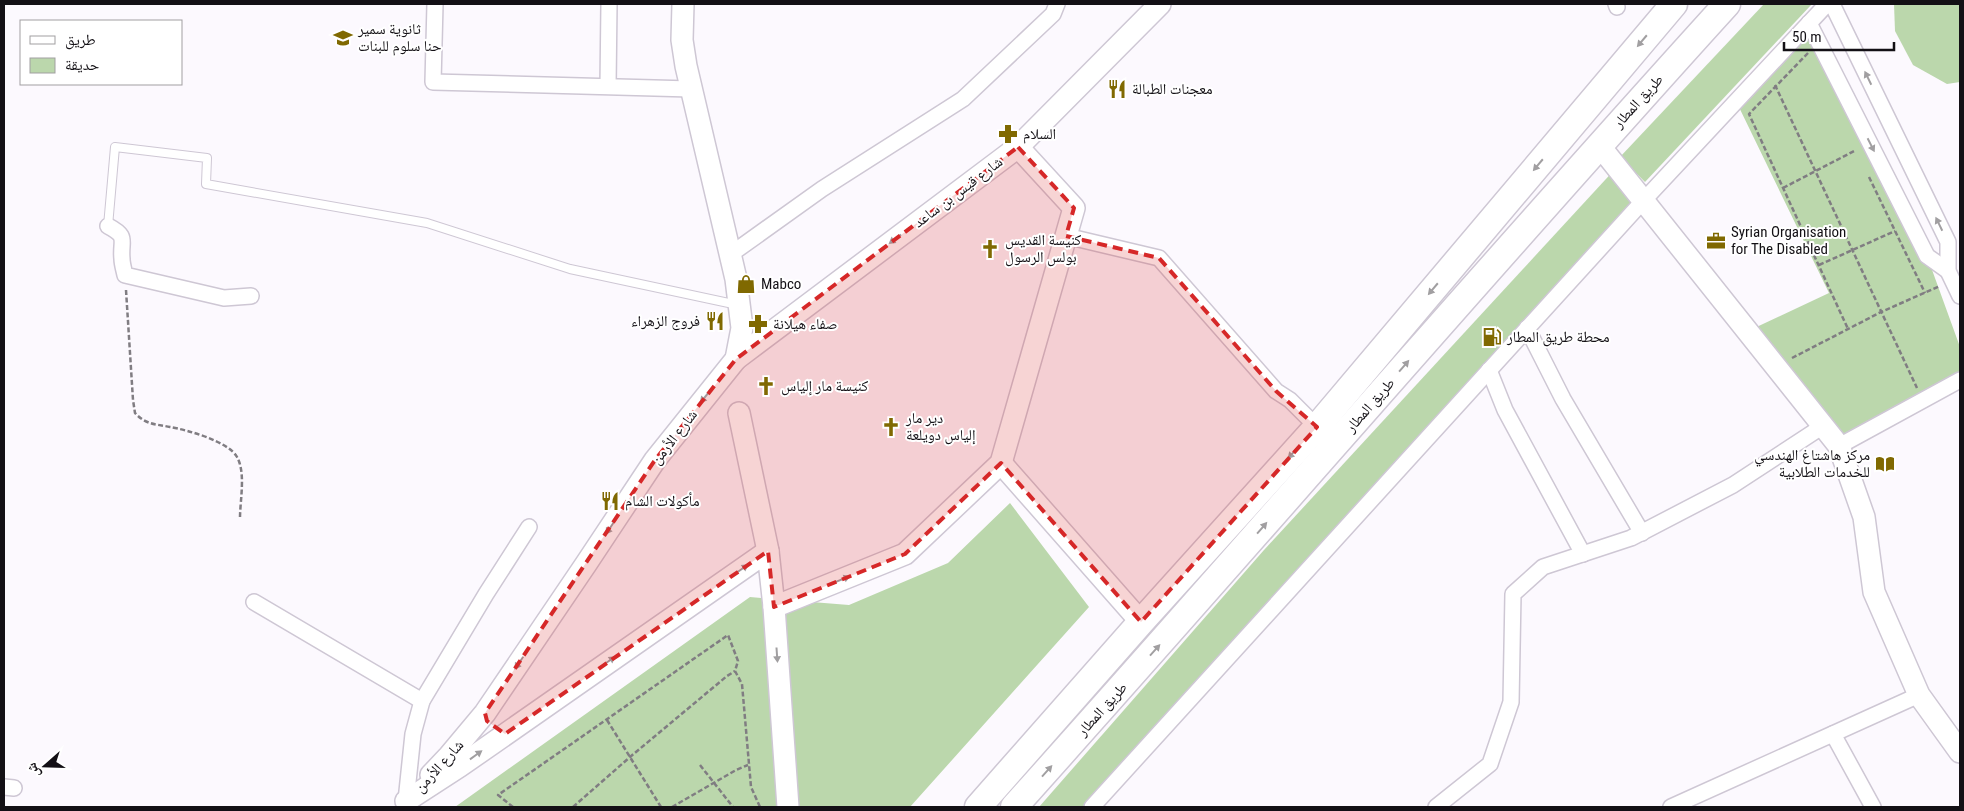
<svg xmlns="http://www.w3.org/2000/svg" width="1964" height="811" viewBox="0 0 1964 811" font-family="'Roboto Condensed','Noto Naskh Arabic',sans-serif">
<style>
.green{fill:#bbd7ac}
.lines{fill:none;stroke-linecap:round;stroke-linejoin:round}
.lane-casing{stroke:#cec7d4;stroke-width:10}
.street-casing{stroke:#cec7d4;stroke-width:18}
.secondary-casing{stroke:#cec7d4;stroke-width:24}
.highway-casing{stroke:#cec7d4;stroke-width:29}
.path{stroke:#807d82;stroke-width:2.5;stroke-dasharray:5 2.5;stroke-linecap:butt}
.lane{stroke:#fff;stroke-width:8}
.street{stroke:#fff;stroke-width:15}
.secondary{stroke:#fff;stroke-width:21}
.highway{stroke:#fff;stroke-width:26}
.oneway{fill:#a19fa1}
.marked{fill:#d62828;fill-opacity:0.2;stroke:#d62828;stroke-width:4;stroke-dasharray:10 6;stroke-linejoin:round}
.labels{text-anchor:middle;stroke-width:4;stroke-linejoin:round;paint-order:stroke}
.poi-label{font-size:15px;fill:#131015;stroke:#fff;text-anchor:start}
.street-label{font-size:15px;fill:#131015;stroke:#fff}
</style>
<rect width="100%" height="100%" fill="#fcf9fe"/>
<g class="green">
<polygon points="1764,4 1812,4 1645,182 1620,157"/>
<polygon points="1894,4 1960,4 1960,82 1947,84 1913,65 1895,31"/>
<polygon points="1809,23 1927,256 1960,347 1960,380 1839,446 1748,331 1829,293 1736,101"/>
<polygon points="1617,167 1644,200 1092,807 1039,807 1264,550"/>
<polygon points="1010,503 1089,607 910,807 455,807 750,597 849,605 948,563"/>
</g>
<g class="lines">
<g class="lane-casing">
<polyline id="lane" points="108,226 115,147 207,158 206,184 427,223 570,269 738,305"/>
</g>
<g class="street-casing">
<g id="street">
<polyline points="435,4 433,82 691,89"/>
<polyline points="1616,4 1617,7"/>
<polyline points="1832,4 1948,242 1948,271 1960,296"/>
<polyline points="1809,23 1927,256 1948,271"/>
<polyline points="608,86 609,4"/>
<path d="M108,226C129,237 120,240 122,259C122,264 124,270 125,275L224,298L251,296"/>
<polyline points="1066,236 1159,258 1276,391 1290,400 1317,427"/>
<polyline points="731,254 822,189 963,99 1053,14 1057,4"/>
<polyline points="1527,328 1563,399 1642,533"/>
<polyline points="1489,370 1505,410 1583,554"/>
<polyline points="1839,446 1960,380"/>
<polyline points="254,602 422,701"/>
<polyline points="1833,734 1873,807"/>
<polyline points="4,787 14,788"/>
<polyline points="406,801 413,734 422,701 486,594 529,527"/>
<polyline points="1092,807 1644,200 1827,4"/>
<polyline points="1436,807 1490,764 1511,702 1513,594 1543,567 1631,538 1733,485 1823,426"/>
<polyline points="1671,807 1919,695"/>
</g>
</g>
<g class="secondary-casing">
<g id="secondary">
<polyline points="1599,145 1839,446 1864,517 1874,592 1919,695 1960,752"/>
<polyline points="736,359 1018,147 1160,4"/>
<polyline points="739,413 768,551"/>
<polyline points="1001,463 1141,622"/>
<polyline points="774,607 788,807"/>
<polyline points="431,775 449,756 485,713 586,564 655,460 736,359 742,328 736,279 686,66 682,40 683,4"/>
<polyline points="406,801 460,766 768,551 774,607 905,554 1001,463 1074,208 1018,147"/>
</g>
</g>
<g class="highway-casing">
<g id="highway">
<polyline points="978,807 1141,622 1317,427 1674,4"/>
<path d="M1014,807C1253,541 1486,269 1727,4"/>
</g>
</g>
<g class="path">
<polyline points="1808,53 1749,114 1848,329"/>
<polyline points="1775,85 1917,388"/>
<polyline points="1869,177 1925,293"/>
<polyline points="1783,188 1856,150"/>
<polyline points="1819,265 1895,231"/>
<path d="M126,290L133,400L135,413C146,425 156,424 170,427C187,430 228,441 237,457C246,473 240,500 240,518"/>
<polyline points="1792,358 1881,312 1940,286"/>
<polyline points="607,720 661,807"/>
<polyline points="700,765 733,807"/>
<polyline points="513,807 498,795 728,635 738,661 735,671 742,684 751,787 760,807"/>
<polyline points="573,807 630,757 727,676 735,671"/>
<polyline points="672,807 736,770 748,765"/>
</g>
<use href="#lane" class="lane"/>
<use href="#street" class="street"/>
<use href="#secondary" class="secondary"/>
<use href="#highway" class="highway"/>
</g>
<defs><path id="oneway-solid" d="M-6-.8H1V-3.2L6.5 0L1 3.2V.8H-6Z" transform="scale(1.25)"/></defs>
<g class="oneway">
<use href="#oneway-solid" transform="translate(1642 41) rotate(130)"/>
<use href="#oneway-solid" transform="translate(1868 78) rotate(-116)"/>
<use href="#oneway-solid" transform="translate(1871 145) rotate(63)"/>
<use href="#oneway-solid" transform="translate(1538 165) rotate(130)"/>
<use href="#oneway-solid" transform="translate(1939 224) rotate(-116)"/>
<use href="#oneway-solid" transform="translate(895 239) rotate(143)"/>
<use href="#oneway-solid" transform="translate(1433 289) rotate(130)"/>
<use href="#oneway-solid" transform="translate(1404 366) rotate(-49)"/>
<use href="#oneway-solid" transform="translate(705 397) rotate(129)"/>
<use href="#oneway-solid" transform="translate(1293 453) rotate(132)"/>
<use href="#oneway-solid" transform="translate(610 528) rotate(123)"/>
<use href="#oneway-solid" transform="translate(1262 528) rotate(-49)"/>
<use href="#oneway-solid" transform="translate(742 569) rotate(-35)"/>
<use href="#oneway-solid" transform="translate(843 579) rotate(-22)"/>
<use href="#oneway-solid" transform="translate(1155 650) rotate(-48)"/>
<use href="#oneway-solid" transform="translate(777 655) rotate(86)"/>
<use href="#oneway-solid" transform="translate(609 661) rotate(-35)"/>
<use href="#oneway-solid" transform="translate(519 663) rotate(124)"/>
<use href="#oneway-solid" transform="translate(476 755) rotate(-36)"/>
<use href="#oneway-solid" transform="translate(1047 771) rotate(-48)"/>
</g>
<path class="marked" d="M1018,147L1074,208L1066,236L1159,258L1276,391L1317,427L1141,622L1001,463L905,554L774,607L768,551L505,734L487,721L485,713L655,460L736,359Z"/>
<defs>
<g id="school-bare" transform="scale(1.5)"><path d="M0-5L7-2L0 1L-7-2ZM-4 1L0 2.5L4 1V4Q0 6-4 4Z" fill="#806901" stroke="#fff" stroke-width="2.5" paint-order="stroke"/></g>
<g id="restaurant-bare" transform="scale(1.5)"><path d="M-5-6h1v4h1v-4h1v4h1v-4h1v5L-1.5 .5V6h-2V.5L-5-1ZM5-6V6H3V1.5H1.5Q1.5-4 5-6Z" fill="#806901" stroke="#fff" stroke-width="2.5" paint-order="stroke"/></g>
<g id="pharmacy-bare" transform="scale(1.5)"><path d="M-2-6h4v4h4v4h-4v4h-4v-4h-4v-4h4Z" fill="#806901" stroke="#fff" stroke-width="2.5" paint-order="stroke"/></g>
<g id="office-bare" transform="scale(1.5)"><path d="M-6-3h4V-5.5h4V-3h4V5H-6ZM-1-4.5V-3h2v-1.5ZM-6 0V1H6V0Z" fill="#806901" stroke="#fff" stroke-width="2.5" paint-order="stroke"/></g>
<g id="church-bare" transform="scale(1.5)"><path d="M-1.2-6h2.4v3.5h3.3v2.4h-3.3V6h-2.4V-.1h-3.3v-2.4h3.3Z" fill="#806901" stroke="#fff" stroke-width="2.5" paint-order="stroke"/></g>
<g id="shop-bare" transform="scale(1.5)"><path d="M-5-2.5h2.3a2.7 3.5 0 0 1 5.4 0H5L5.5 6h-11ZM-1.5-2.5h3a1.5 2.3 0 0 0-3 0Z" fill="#806901" stroke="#fff" stroke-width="2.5" paint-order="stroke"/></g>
<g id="fuel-bare" transform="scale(1.5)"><path d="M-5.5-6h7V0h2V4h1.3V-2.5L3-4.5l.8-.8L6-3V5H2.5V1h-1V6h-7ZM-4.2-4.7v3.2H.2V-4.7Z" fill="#806901" stroke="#fff" stroke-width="2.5" paint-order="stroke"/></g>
<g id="library-bare" transform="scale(1.5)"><path d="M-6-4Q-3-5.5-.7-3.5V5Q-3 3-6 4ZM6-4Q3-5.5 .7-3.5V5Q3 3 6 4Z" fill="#806901" stroke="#fff" stroke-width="2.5" paint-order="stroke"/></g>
</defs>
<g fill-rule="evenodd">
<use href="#school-bare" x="343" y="38"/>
<use href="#restaurant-bare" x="1117" y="89"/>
<use href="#pharmacy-bare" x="1008" y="134"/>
<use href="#office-bare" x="1716" y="241"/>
<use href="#church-bare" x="990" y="249"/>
<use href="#shop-bare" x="746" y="284"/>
<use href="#restaurant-bare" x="715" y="321"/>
<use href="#pharmacy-bare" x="758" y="324"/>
<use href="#fuel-bare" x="1492" y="337"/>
<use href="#church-bare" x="766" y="386"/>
<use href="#church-bare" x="891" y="427"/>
<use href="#library-bare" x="1885" y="464"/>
<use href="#restaurant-bare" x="610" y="501"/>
</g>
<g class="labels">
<g class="poi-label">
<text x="358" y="34">ثانوية سمير<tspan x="358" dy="17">حنا سلوم للبنات</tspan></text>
<text x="1132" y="94">معجنات الطبالة</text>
<text x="1023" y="139">السلام</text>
<text x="1731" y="237">Syrian Organisation<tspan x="1731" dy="17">for The Disabled</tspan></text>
<text x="1005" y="245">كنيسة القديس<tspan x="1005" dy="17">بولس الرسول</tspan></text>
<text x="761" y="289">Mabco</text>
<text x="700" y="326" text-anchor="end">فروج الزهراء</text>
<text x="773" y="329">صفاء هيلانة</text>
<text x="1507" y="342">محطة طريق المطار</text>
<text x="781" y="391">كنيسة مار إلياس</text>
<text x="906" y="423">دير مار<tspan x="906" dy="17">إلياس دويلعة</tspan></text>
<text x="1870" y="460" text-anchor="end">مركز هاشتاغ الهندسي<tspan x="1870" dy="17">للخدمات الطلابية</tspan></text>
<text x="625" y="506">مأكولات الشام</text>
</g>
<g class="street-label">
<text transform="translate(1638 101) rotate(-48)" y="5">طريق المطار</text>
<text transform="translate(958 192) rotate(-37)" y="5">شارع قيس بن ساعد</text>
<text transform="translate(1370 405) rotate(-49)" y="5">طريق المطار</text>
<text transform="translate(674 437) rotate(-52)" y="5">شارع الأرمن</text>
<text transform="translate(1102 709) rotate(-48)" y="5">طريق المطار</text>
<text transform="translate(439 766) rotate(-48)" y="5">شارع الأرمن</text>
</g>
</g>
<rect width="1964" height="811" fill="none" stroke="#131015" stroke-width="10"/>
<rect x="20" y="20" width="162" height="65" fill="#ffffff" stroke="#a19fa1"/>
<rect x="30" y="36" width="25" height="8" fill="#ffffff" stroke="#a19fa1"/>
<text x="65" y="45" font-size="15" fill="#131015">طريق</text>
<rect x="30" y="58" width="25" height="15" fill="#bbd7ac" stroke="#a19fa1"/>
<text x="65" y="70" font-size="15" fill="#131015">حديقة</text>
<g transform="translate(45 766) rotate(250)" stroke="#ffffff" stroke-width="4" paint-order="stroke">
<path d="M0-4L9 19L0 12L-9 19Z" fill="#131015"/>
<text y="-8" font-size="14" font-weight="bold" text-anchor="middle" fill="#131015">ش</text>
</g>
<path d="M1784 42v8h110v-8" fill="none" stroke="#131015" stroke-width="2.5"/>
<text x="1792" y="42" font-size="15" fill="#131015" stroke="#ffffff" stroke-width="4" paint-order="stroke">50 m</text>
</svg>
